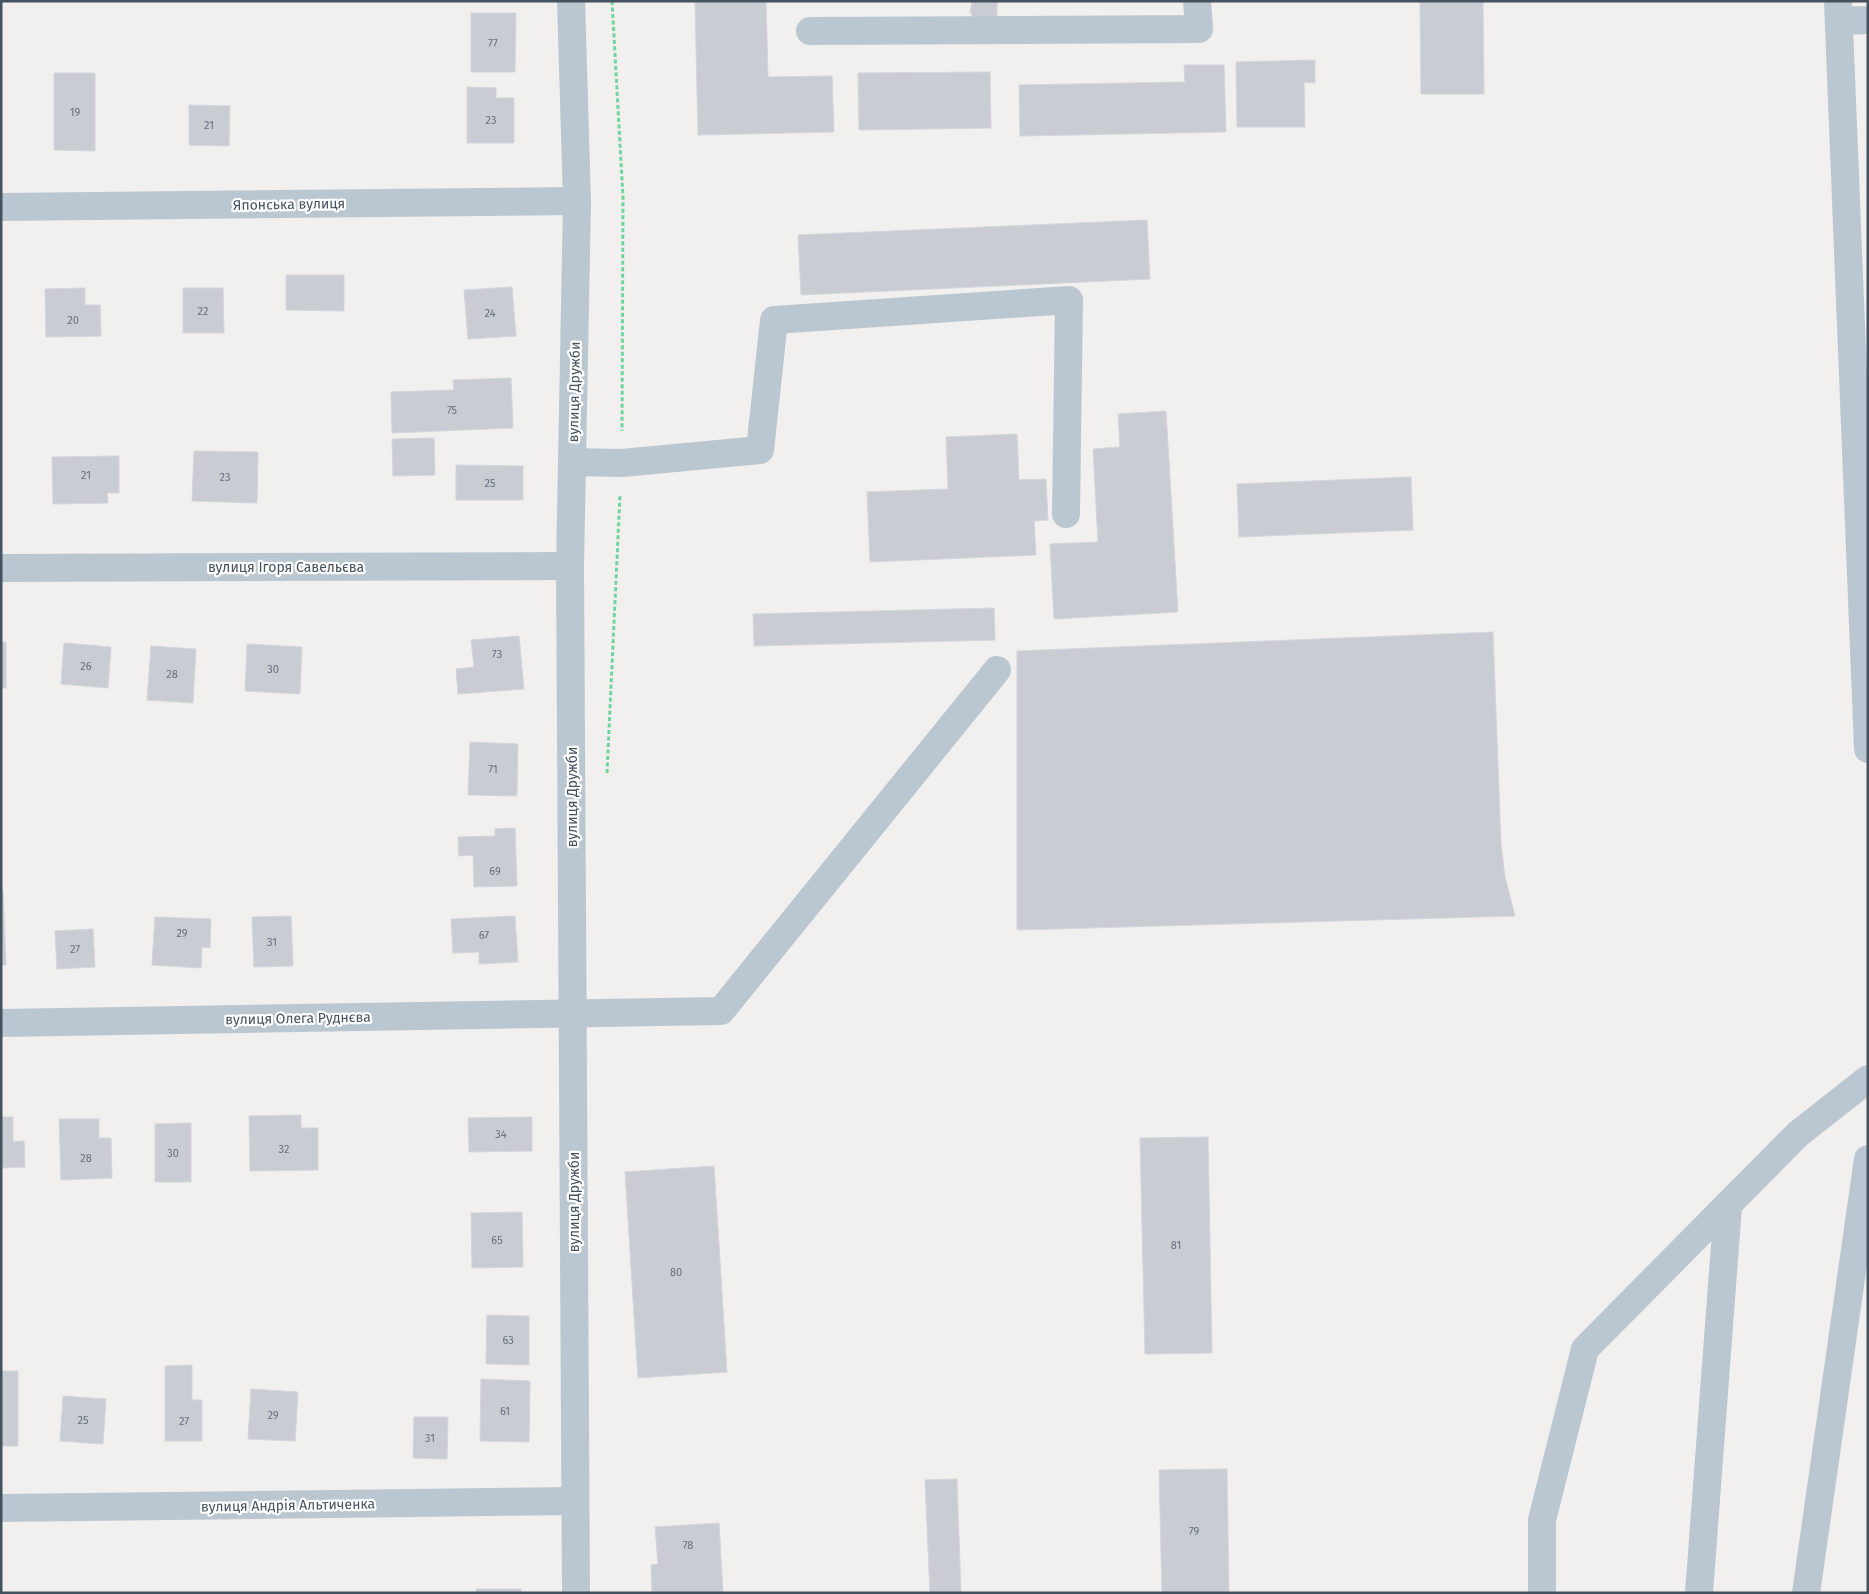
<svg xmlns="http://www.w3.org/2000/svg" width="1869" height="1594" viewBox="0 0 1869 1594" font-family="'Fira Sans',sans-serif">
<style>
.building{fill:#c9ccd2;stroke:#d3d5db}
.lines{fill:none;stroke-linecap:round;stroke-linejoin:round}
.path{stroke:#6ed59f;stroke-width:3;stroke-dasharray:4 2.5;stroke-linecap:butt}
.minor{stroke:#bbc7d0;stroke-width:28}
.labels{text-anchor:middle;stroke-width:4.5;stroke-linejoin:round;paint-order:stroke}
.number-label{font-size:11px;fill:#66717c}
.street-label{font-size:14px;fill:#45535f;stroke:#fff}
</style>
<rect width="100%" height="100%" fill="#f2efef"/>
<g class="building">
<polygon points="695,1 766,1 768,77 832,76 834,132 698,135"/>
<polygon points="972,1 997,1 997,16 990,20 974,19 970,12"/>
<polygon points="1420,1 1483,1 1484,94 1421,94"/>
<polygon points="471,13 516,13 515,72 471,72"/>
<polygon points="1315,60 1315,83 1304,82 1305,127 1237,127 1236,62"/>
<polygon points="1184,65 1224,65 1226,132 1020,136 1019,85 1185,82"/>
<polygon points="990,72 991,128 859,130 858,73"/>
<polygon points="54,73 95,73 95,151 54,150"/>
<polygon points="467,87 496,88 496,98 514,98 514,143 467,143"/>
<polygon points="189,105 230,106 229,146 189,145"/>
<polygon points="1147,220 1150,279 801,295 798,235"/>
<polygon points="286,275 344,275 344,311 286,310"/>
<polygon points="512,287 516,336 468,339 464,290"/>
<polygon points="85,288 85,305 100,305 101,336 46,337 45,289"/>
<polygon points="183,288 223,288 224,333 183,333"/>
<polygon points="511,378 513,428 392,433 391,392 454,390 453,380"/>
<polygon points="1166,411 1178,612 1054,619 1050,544 1098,542 1093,449 1120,447 1118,414"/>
<polygon points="1017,434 1019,480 1046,479 1048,520 1034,521 1036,555 870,562 867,492 948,489 946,437"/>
<polygon points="434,438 435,475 393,476 392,439"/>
<polygon points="194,451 258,452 257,503 192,501"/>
<polygon points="119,456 119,493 107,493 108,503 53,504 52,457"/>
<polygon points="456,465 523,466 523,500 456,500"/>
<polygon points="1411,477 1413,530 1239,537 1237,484"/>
<polygon points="994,608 995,640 754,646 753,614"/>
<polygon points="1493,632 1501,844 1505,877 1515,916 1017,930 1017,651"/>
<polygon points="519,636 524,689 458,694 456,669 474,667 471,640"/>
<rect x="1" y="642" width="5" height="46"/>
<polygon points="64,643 111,647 108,688 61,684"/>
<polygon points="247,644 302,647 300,694 245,691"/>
<polygon points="151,646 196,649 193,703 147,700"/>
<polygon points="470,742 518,744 517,796 468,795"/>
<polygon points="515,828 517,886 474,887 473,855 459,856 458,837 495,836 495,829"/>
<polygon points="1,890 3,890 6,965 1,965"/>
<polygon points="291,916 293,966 254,967 252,917"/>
<polygon points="515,916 518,962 479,964 479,952 453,953 451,919"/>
<polygon points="155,917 211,919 210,948 202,947 201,968 152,965"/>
<polygon points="93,929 95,967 57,969 55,931"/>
<polygon points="301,1115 301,1128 318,1128 318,1170 250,1171 249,1116"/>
<polygon points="1,1117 13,1117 13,1142 24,1141 25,1167 1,1168"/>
<polygon points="532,1117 532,1151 469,1152 468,1118"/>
<polygon points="59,1119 99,1119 99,1138 111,1138 112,1178 61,1180"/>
<polygon points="191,1123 191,1182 155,1182 155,1124"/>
<polygon points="1208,1137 1212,1353 1145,1354 1140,1138"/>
<polygon points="714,1166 727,1372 638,1378 625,1172"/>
<polygon points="522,1212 523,1267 472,1268 471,1213"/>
<polygon points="487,1315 529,1316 529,1365 486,1364"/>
<polygon points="192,1365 192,1400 202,1400 202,1441 165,1441 165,1366"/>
<rect x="1" y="1371" width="17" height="75"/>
<polygon points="481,1379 530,1381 529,1442 480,1441"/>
<polygon points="251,1389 298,1392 295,1441 248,1439"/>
<polygon points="63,1396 106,1399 103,1444 60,1441"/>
<polygon points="414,1417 448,1417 447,1459 413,1458"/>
<polygon points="1227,1469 1229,1593 1162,1593 1159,1470"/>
<polygon points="957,1479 961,1593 930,1593 925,1480"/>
<polygon points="719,1523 723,1593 652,1593 651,1565 658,1564 655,1527"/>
<rect x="476" y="1589" width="45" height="4"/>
</g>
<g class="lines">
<g class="path">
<polyline points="612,1 623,197 622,431"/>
<polyline points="607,773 620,495"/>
</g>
<g class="minor">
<polyline points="571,1 577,201 570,566 576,1593"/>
<polyline points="1838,1 1868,749"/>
<polyline points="1839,21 1868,20"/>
<polyline points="810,31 1199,29 1197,1"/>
<polyline points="1,207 577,201"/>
<polyline points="572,462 622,463 760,450 774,320 1069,300 1066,514"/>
<polyline points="1,568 570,566"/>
<polyline points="1,1023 721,1011 997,670"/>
<polyline points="1,1508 575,1501"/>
<polyline points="1542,1593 1542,1520 1585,1349 1798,1134 1868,1079"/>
<polyline points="1699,1593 1728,1205"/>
<polyline points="1806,1593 1868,1159"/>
</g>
</g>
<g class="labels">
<g class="number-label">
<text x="493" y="47">77</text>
<text x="75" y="116">19</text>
<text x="491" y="124">23</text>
<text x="209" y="129">21</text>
<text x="203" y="315">22</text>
<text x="490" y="317">24</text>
<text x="73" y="324">20</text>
<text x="452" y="414">75</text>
<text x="86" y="479">21</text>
<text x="225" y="481">23</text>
<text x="490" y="487">25</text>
<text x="497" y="658">73</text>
<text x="86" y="670">26</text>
<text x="273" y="673">30</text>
<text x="172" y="678">28</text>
<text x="493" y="773">71</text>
<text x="495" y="875">69</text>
<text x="182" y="937">29</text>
<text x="484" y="939">67</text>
<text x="272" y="946">31</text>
<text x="75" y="953">27</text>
<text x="501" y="1138">34</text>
<text x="284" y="1153">32</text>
<text x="173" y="1157">30</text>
<text x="86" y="1162">28</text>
<text x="497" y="1244">65</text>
<text x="1176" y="1249">81</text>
<text x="676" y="1276">80</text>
<text x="508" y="1344">63</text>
<text x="505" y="1415">61</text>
<text x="273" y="1419">29</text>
<text x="83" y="1424">25</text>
<text x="184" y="1425">27</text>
<text x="430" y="1442">31</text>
<text x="1194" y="1535">79</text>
<text x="688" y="1549">78</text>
</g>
<g class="street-label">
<text transform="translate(289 204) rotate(-1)" y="5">Японська вулиця</text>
<text transform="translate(574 392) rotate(-89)" y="5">вулиця Дружби</text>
<text x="286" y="572">вулиця Ігоря Савельєва</text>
<text transform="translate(572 797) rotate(-90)" y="5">вулиця Дружби</text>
<text transform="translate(298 1018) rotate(-1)" y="5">вулиця Олега Руднєва</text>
<text transform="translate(574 1202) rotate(-90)" y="5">вулиця Дружби</text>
<text transform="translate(288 1505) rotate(-1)" y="5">вулиця Андрія Альтиченка</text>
</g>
</g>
<rect width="1869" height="1594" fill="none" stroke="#45535f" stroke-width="5"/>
</svg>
